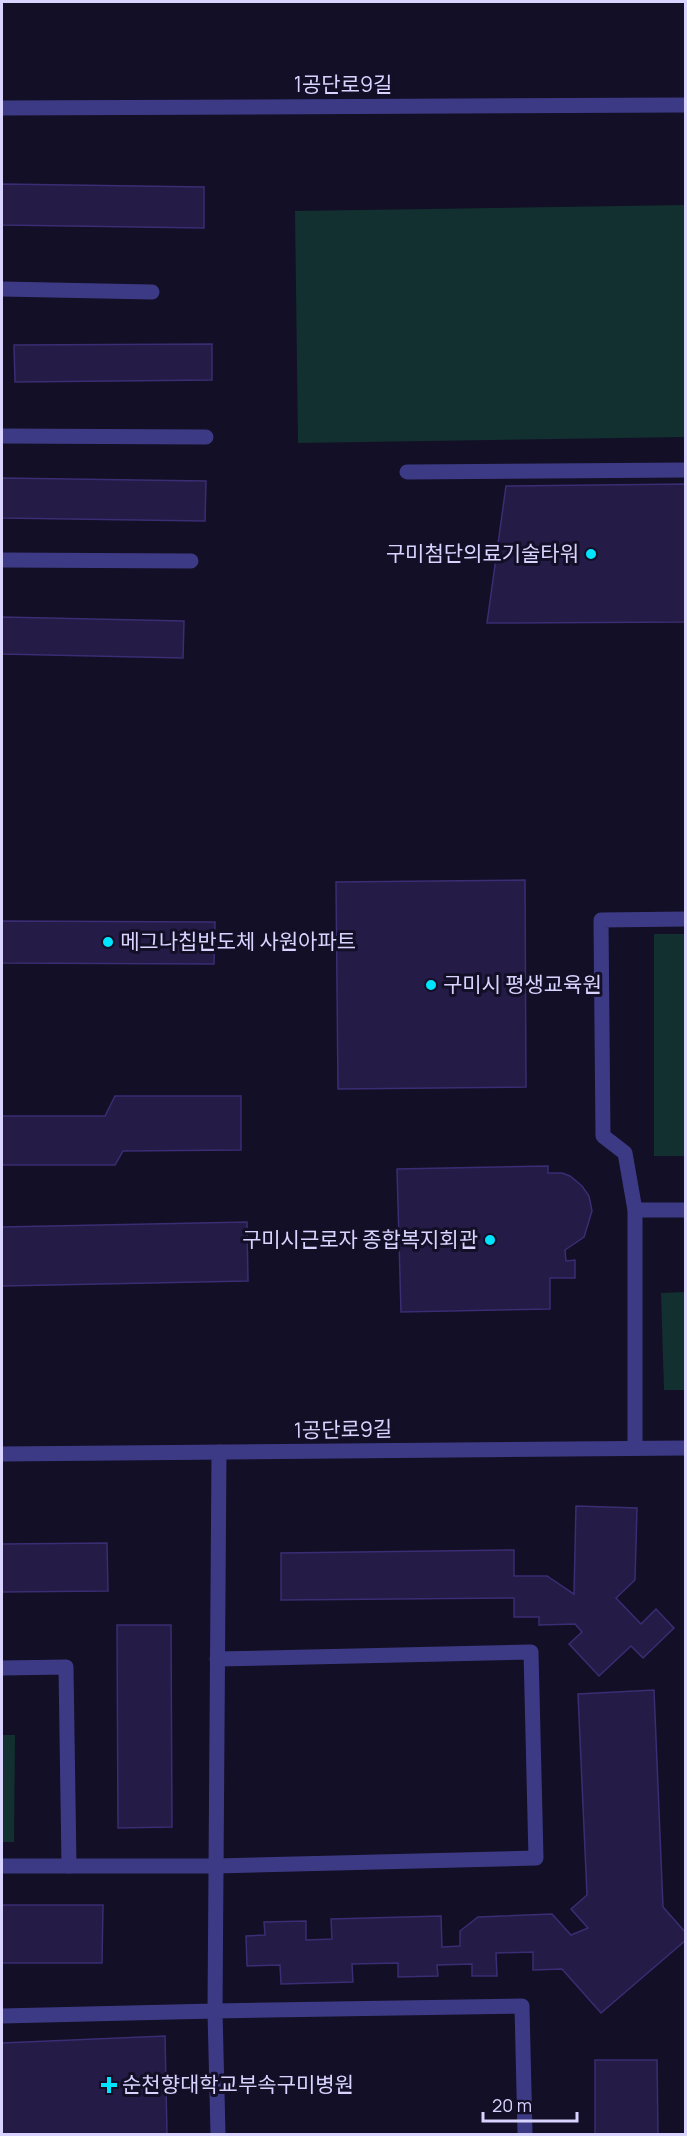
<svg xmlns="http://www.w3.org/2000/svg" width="687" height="2136" viewBox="0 0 687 2136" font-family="Manrope,'Noto Sans KR',sans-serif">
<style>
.green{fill:#12302f}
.building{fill:#241b47;stroke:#3b2d73;stroke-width:1.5}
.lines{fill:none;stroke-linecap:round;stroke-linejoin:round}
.service{stroke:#3d3a85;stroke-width:15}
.minor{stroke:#3d3a85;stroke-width:15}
.poi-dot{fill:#00e5ff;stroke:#130f26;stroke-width:2}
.labels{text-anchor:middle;stroke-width:6;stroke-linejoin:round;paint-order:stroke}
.street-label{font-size:21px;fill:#d9d4ff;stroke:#130f26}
.poi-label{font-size:21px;fill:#d9d4ff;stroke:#130f26;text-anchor:start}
</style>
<rect width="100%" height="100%" fill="#130f26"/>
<g class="green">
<polygon points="685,205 685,437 298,443 295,211"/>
<rect x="654" y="934" width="31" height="222"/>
<polygon points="685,1292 685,1390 664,1390 661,1293"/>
<polygon points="2,1735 15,1735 14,1842 2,1842"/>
</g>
<g class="building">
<polygon points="2,184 204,187 204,228 2,225"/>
<polygon points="212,344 212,380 15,382 14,345"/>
<polygon points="2,478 206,481 205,521 2,518"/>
<polygon points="686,484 686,622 487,623 506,486"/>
<polygon points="2,617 184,621 183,658 2,654"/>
<polygon points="525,880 526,1087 338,1089 336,882"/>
<polygon points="2,921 215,922 214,964 2,963"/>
<polygon points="115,1096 241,1096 241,1150 123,1151 115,1165 2,1165 2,1116 105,1116"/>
<polygon points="548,1166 548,1173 562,1173 570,1176 582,1186 589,1196 592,1211 584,1237 565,1250 566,1261 575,1260 575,1278 550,1278 550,1309 401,1312 397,1169"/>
<polygon points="247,1222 248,1281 2,1286 2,1227"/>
<polygon points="576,1506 637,1508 635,1580 616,1598 641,1624 656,1609 674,1628 643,1658 631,1646 599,1676 569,1644 582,1632 575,1624 539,1625 539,1617 514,1617 514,1598 281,1600 281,1553 514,1550 514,1576 547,1576 574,1594"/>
<polygon points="107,1543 108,1591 2,1592 2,1544"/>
<polygon points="117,1625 171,1625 172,1827 118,1828"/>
<polygon points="654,1690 663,1907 686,1933 686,1940 601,2013 562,1969 533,1970 533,1952 496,1953 497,1976 472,1976 472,1964 437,1965 438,1976 398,1977 398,1963 352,1964 353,1982 281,1984 280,1965 247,1966 246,1936 265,1935 264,1922 306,1921 306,1940 332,1939 331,1919 441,1916 442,1947 460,1946 460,1931 478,1917 552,1914 571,1935 588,1928 571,1909 587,1895 578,1694"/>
<polygon points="2,1905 103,1905 102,1963 2,1963"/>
<polygon points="165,2036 167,2134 2,2134 2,2043"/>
<polygon points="595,2060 657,2060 658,2134 595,2134"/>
</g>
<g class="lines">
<g class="service">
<polyline points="2,289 152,292"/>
<polyline points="2,436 206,437"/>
<polyline points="407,472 686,470"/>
<polyline points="2,560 191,561"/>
<polyline points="2,1668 66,1667 69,1866"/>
<polyline points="2,1866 216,1866 536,1858 531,1652 217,1659"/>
<polyline points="2,2016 215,2011 219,1452"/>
<polyline points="218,2134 215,2011 522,2006 525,2134"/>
</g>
<g class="minor">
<polyline points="2,108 686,105"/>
<polyline points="635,1210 686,1210"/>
<polyline points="635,1448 635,1210 625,1153 603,1136 601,920 686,919"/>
<polyline points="2,1454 686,1448"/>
</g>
</g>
<g class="poi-dot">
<circle cx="591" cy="554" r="6"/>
<circle cx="108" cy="942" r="6"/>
<circle cx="431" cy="985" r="6"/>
<circle cx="490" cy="1240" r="6"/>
<path d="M106 2076h6v6h6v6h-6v6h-6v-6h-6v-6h6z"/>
</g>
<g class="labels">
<g class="street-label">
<text x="343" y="92">1공단로9길</text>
<text transform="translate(343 1430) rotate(-1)" y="7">1공단로9길</text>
</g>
<g class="poi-label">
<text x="579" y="561" text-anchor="end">구미첨단의료기술타워</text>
<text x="120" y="949">메그나칩반도체 사원아파트</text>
<text x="443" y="992">구미시 평생교육원</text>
<text x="478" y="1247" text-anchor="end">구미시근로자 종합복지회관</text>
<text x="122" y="2092">순천향대학교부속구미병원</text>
</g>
</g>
<rect width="687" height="2136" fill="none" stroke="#d9d4ff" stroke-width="6"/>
<path d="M483 2112v9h94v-9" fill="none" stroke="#d9d4ff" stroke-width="3"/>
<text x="492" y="2112" font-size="18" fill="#d9d4ff" stroke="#130f26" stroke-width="4.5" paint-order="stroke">20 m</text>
</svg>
